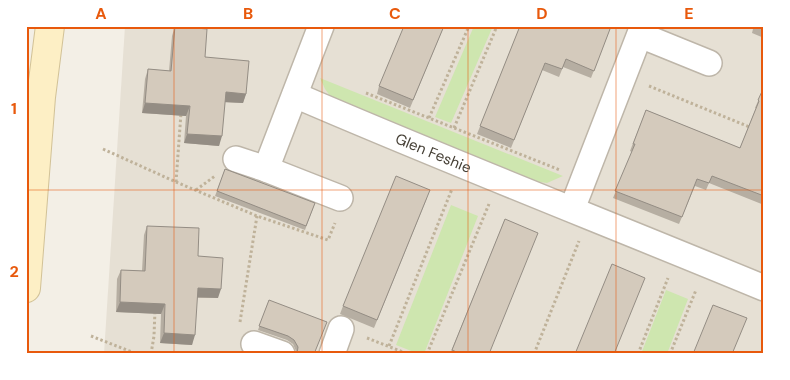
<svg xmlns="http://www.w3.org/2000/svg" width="790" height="380" viewBox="0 0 790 380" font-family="'DM Sans',sans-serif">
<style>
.residential{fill:#e6e0d4}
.green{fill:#cee6af}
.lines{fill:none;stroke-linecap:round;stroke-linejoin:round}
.street-casing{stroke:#beb6a9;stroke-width:28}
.secondary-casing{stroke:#d2c297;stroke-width:30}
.path{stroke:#bfb29a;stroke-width:3;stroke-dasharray:2.5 2.5;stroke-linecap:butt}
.street{stroke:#fff;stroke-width:25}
.secondary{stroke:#fdefc5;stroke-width:28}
.wall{fill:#b6aea2}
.shaded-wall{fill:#948d84}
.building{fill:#d4cabc;stroke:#948d84}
.grid{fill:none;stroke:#e8590c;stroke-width:1;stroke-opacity:0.55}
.labels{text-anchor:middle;stroke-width:4.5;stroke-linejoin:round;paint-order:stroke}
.street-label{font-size:15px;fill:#453f35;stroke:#fff}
.neatline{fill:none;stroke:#e8590c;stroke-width:2}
.grid-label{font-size:16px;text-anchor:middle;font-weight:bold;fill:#e8590c}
</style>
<rect width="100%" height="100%" fill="#f3efe6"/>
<polygon class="residential" points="125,26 764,26 764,354 104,354"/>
<g class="green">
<polygon points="474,26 493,26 451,123 435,117"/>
<polygon points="320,78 563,176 547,183 533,181 333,100 325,89"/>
<polygon points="451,205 478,216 424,354 419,354 396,345"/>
<polygon points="666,290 688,299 667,354 641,354"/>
</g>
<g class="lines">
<g class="street-casing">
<g id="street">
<polyline points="640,35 709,63"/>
<path id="s1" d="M295,95C450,162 607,223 764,288"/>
<polyline points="236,159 266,169 340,198"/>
<polyline points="266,169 321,26"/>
<polyline points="572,209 643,26"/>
<polyline points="254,344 282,354"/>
<polyline points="332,354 341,329"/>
</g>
</g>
<g class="secondary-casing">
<polyline id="secondary" points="26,288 41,97 50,26"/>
</g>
<g class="path">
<polyline points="649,86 752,128"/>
<polyline points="366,93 560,170"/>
<polyline points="429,118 469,26"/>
<polyline points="454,128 497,26"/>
<polyline points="103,149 176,182 257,216 328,240 335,223"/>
<polyline points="176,182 181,113"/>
<polyline points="196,190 215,176"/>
<polyline points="240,322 257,216"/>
<polyline points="91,336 137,354"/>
<polyline points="367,338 408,354"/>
<polyline points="389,346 452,189"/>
<polyline points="151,354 154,336 155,310"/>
<polyline points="427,354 489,204"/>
<polyline points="534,354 579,241"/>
<polyline points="638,354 668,278"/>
<polyline points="670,354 696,290"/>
</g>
<use href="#street" class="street"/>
<use href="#secondary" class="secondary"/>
</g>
<g class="wall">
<polygon points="175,26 205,57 246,94 243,103 225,102 219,146 184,143 186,116 142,113 145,79 148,69 169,71 172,36"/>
<polygon points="444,26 410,108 377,94 379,86"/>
<polygon points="520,26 610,29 591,78 563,67 559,77 542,70 511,148 477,134"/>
<polygon points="746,26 764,26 764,38 752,33 753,29"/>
<polygon points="764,87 764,205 709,183 706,190 695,186 679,224 613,198 632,152 630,151 646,110 740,148 756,108 755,108"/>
<polygon points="225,169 315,203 305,230 215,196"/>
<polygon points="427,198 374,328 340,314 343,306"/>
<polygon points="505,219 490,354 450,354"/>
<polygon points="147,226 198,256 218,298 197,298 192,345 160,343 161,314 116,312 117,279 121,270 142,271 144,235"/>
<polygon points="269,300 314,354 296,354 296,351 293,344 287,340 258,330"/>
</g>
<g class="shaded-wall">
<polygon points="226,92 246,94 243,103 222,102"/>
<polygon points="145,103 190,106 186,116 142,113"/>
<polygon points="187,134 222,136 219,146 184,143"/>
<polygon points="198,288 221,289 218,298 194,297"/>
<polygon points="120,302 165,304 161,314 116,312"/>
<polygon points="164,333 195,335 192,345 160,343"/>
</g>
<g class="building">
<polygon points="175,26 207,29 205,57 249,61 246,94 226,92 222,136 187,134 190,106 145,103 148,69 171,71"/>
<polygon points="404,26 444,26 413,100 379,86"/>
<polygon points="520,26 602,26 610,29 594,71 566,59 562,69 545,63 514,140 480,126"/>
<polygon points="756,26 764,26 764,30"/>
<polygon points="764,87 764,196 712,176 709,183 697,179 682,217 615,191 635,144 633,144 646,110 740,148 759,101 758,100"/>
<polygon points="225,169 315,203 306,226 217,191"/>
<polygon points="396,176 430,190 377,320 343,306"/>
<polygon points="505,219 538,233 489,354 461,354 452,350"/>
<polygon points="147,226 199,228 198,256 223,258 221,289 198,288 195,335 164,333 165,304 120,302 121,270 145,271"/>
<polygon points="612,264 645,278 614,354 575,354"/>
<polygon points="269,300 327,322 314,354 297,354 298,347 294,340 288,336 259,326"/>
<polygon points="713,305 747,318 732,354 693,354"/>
</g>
<path class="grid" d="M174,26V354M322,26V354M468,26V354M616,26V354M26,190H764"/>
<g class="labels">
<g class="street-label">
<text dy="5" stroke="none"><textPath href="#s1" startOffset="150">Glen Feshie</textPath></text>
</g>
</g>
<rect width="790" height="380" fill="none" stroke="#ffffff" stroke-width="55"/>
<rect x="28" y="28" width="734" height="324" class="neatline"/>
<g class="grid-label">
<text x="101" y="19">A</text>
<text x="248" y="19">B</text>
<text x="395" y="19">C</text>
<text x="542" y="19">D</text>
<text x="689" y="19">E</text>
<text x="14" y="114">1</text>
<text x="14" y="277">2</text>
</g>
</svg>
